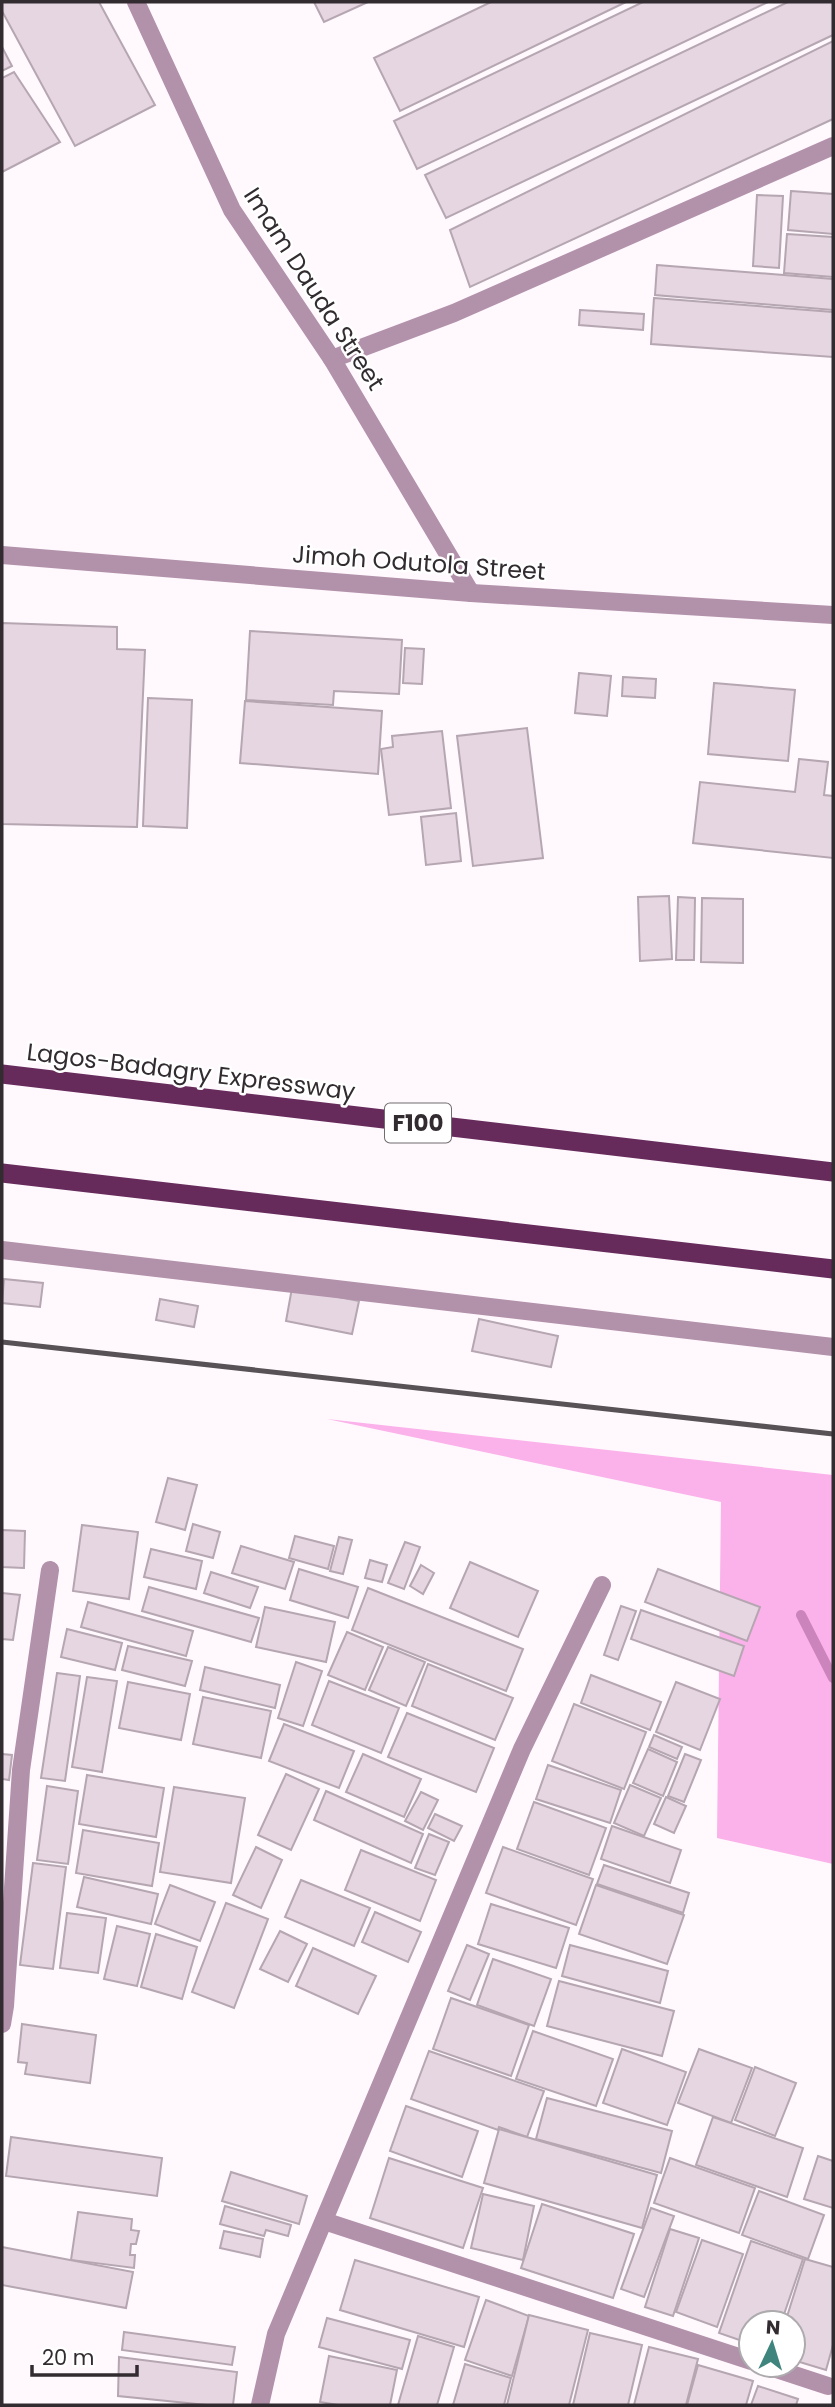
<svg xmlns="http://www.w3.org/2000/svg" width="835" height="2407" viewBox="0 0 835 2407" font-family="Poppins,sans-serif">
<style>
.green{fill:#fbb1ea}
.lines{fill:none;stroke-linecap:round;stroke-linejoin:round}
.stream{stroke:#cc84bc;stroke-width:10}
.building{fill:#e6d6e2;stroke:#b5a6b1;stroke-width:2}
.service{stroke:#b291aa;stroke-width:18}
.minor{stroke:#b291aa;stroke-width:18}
.trunk{stroke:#662a5b;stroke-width:19}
.rail{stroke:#585257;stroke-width:5}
.labels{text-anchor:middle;stroke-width:5;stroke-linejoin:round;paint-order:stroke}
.shield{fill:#fff;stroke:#706b6f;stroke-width:2}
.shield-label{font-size:23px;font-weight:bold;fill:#322c31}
.street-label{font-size:24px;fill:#322c31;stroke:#fff}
</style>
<rect width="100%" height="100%" fill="#fff8fd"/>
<polygon class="green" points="327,1419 833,1475 833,1864 717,1838 721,1502"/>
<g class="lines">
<polyline class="stream" points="801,1615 833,1678"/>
</g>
<g class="building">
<polygon points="2,2 99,2 155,105 75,146 2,11"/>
<polygon points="314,2 368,2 324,22"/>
<polygon points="491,2 626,2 400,111 374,58"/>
<polygon points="643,2 768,2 417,169 394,121"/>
<polygon points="788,2 833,2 833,35 446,218 425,175"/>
<polygon points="833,41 833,119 470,287 450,230"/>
<polygon points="2,47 12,66 2,71"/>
<polygon points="14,72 60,142 2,172 2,78"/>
<polygon points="791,191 833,194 833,234 788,230"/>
<polygon points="757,195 783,196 779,268 753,266"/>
<polygon points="787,234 833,237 833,277 784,273"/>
<polygon points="657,265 833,279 833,310 655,295"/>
<polygon points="654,298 833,312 833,357 651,344"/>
<polygon points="580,310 644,314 643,330 579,325"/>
<polygon points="2,623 117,627 117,649 145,650 137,827 2,824"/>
<polygon points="250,631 402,640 399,694 334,691 333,705 246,700"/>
<polygon points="405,648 424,649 422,684 403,683"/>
<polygon points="579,673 611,676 607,716 575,713"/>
<polygon points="623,677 656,679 655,698 622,696"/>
<polygon points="714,683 795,690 788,761 708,754"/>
<polygon points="148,698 192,700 187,828 143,826"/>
<polygon points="245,701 382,711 378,774 240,763"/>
<polygon points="527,728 543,858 473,866 457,736"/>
<polygon points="442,731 451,808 389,815 381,749 393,747 392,736"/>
<polygon points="799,759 828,762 824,795 833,796 833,858 693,843 700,782 795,792"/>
<polygon points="456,813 461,861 426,865 421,817"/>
<polygon points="669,896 672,959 640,961 638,897"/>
<polygon points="678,897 695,898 694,960 676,960"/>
<polygon points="702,898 743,899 743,963 701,962"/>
<polygon points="4,1279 43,1283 40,1307 2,1303"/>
<polygon points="292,1288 359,1301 352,1334 286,1321"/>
<polygon points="160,1299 198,1306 194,1327 156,1320"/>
<polygon points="479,1319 558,1336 551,1367 472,1351"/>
<polygon points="168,1478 197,1485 185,1530 156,1522"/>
<polygon points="193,1524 220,1532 213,1558 186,1551"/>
<polygon points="82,1525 138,1532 129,1599 73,1591"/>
<polygon points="2,1530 25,1531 24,1568 2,1567"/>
<polygon points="295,1536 334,1546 328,1569 289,1558"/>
<polygon points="339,1537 352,1540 343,1574 330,1571"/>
<polygon points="405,1542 420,1547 404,1589 388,1583"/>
<polygon points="241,1546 294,1562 285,1589 232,1573"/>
<polygon points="151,1549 202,1561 196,1589 144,1577"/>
<polygon points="370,1560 387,1565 382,1582 365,1578"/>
<polygon points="470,1562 538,1591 518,1637 450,1608"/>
<polygon points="421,1565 434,1573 423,1594 410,1586"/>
<polygon points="299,1569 358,1587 348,1618 290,1600"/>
<polygon points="658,1569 760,1607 747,1641 645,1602"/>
<polygon points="211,1572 258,1587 250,1608 204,1593"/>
<polygon points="149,1587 259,1618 251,1642 142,1611"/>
<polygon points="368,1588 523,1649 506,1691 352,1630"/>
<polygon points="2,1593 20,1595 13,1640 2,1639"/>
<polygon points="88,1602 193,1631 186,1656 81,1627"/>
<polygon points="621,1606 636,1611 618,1660 604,1655"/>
<polygon points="265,1607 335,1622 326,1662 256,1647"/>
<polygon points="641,1610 744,1646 734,1676 631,1639"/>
<polygon points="67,1629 122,1643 115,1670 61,1657"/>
<polygon points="347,1632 383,1647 365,1690 328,1675"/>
<polygon points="128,1646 192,1661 185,1686 122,1670"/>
<polygon points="388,1647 425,1662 406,1706 369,1690"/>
<polygon points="296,1662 322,1671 303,1726 278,1718"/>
<polygon points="428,1664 513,1698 495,1740 412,1706"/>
<polygon points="205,1667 280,1685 275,1708 200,1690"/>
<polygon points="57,1673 80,1676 65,1781 41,1778"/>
<polygon points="591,1675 661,1702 650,1730 581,1703"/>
<polygon points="87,1677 117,1681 102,1772 72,1767"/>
<polygon points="329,1681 399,1708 381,1753 312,1725"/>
<polygon points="128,1682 190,1694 181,1740 119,1728"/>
<polygon points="676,1682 720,1699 700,1750 656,1732"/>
<polygon points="203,1697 271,1711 261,1758 193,1744"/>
<polygon points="574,1704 646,1732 624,1789 552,1761"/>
<polygon points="407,1713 494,1748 476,1792 388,1757"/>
<polygon points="284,1724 354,1751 339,1788 269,1761"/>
<polygon points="654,1735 682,1747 677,1759 649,1747"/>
<polygon points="648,1749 677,1762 663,1796 633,1783"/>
<polygon points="2,1754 12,1755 9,1780 2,1779"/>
<polygon points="363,1754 421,1779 404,1817 346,1792"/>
<polygon points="685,1754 701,1760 684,1802 668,1796"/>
<polygon points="548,1765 621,1790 610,1823 536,1799"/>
<polygon points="286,1774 319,1789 291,1850 258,1835"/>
<polygon points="87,1775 164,1788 156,1837 79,1824"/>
<polygon points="630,1785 661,1798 644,1836 614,1823"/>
<polygon points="47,1786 78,1791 68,1864 37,1860"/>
<polygon points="174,1787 245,1798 231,1883 160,1872"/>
<polygon points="326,1791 423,1834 411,1863 314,1820"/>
<polygon points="421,1792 438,1800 423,1830 405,1821"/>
<polygon points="666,1797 686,1806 674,1833 654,1824"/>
<polygon points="534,1802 606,1828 589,1875 517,1849"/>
<polygon points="435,1814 462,1826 454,1841 428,1828"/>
<polygon points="612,1826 681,1850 670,1883 601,1859"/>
<polygon points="83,1830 159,1843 152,1886 76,1873"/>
<polygon points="429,1834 449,1842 435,1875 415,1868"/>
<polygon points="256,1847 282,1860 261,1908 233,1895"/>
<polygon points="503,1847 593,1879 576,1925 486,1893"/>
<polygon points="361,1850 436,1880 420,1921 345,1890"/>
<polygon points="33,1863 66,1867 53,1969 20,1965"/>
<polygon points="604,1865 689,1893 683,1913 597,1884"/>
<polygon points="84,1877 158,1894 151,1924 77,1907"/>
<polygon points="301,1880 370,1908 354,1946 285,1917"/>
<polygon points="170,1885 215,1902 200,1941 155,1924"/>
<polygon points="596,1885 684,1915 667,1964 579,1934"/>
<polygon points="226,1903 268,1919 234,2008 192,1992"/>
<polygon points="491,1904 569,1928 556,1968 478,1944"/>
<polygon points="375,1912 421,1932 408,1962 362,1942"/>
<polygon points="67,1913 106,1918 98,1973 60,1968"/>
<polygon points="117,1926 150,1934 137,1986 104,1979"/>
<polygon points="280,1931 307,1944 288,1982 260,1969"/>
<polygon points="156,1934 197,1947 182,1999 141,1987"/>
<polygon points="467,1945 489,1954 470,2000 448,1991"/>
<polygon points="570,1945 668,1971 660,2003 562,1976"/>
<polygon points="313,1948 376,1976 358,2014 296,1986"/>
<polygon points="493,1959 551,1979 534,2026 477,2005"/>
<polygon points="559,1981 674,2011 662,2056 547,2026"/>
<polygon points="451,1998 529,2025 511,2076 433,2049"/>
<polygon points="22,2024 96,2035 90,2083 25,2074 27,2063 18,2062"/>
<polygon points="533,2031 613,2059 596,2106 516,2079"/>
<polygon points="622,2049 686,2072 667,2125 603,2103"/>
<polygon points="699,2049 752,2068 731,2123 678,2103"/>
<polygon points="429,2051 544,2091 527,2137 499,2127 498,2130 411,2099"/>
<polygon points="755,2067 796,2083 775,2136 735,2120"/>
<polygon points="547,2098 672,2131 661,2173 536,2139"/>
<polygon points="406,2106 478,2131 462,2177 390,2151"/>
<polygon points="713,2117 803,2148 787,2197 696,2165"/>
<polygon points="499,2129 657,2175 642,2228 484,2183"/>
<polygon points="11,2137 162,2158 157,2196 6,2176"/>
<polygon points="818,2156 833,2161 833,2208 804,2199"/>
<polygon points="389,2158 483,2188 463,2248 370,2218"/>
<polygon points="670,2158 755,2188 739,2233 654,2203"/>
<polygon points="231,2172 307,2196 299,2224 222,2201"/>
<polygon points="759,2191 824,2215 808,2259 742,2235"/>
<polygon points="483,2194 534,2206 523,2260 471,2248"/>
<polygon points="542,2204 634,2234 613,2298 521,2268"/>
<polygon points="225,2206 291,2225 288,2236 266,2230 264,2236 220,2224"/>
<polygon points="651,2208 674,2216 644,2297 621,2289"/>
<polygon points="78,2212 132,2219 131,2230 139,2231 136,2244 131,2244 130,2255 135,2255 134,2268 71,2260"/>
<polygon points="670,2229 699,2238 673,2316 645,2307"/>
<polygon points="224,2231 263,2239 260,2257 220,2248"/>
<polygon points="702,2240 743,2254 717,2327 676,2312"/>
<polygon points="751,2241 803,2259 781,2323 751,2323 751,2344 719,2333"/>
<polygon points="2,2247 133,2272 126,2308 2,2285"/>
<polygon points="805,2259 833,2267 833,2345 826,2370 793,2360 793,2323 785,2323"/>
<polygon points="355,2260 479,2297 464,2347 340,2310"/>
<polygon points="486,2300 529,2316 512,2376 465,2360"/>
<polygon points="529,2315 588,2330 569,2405 507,2405"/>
<polygon points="327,2318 410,2340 402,2369 319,2347"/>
<polygon points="124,2332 235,2347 232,2365 122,2350"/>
<polygon points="590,2333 642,2345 628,2405 573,2405"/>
<polygon points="418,2336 454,2347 437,2405 398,2405"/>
<polygon points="649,2347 698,2359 686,2405 634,2405"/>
<polygon points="329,2356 397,2370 390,2405 338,2405 320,2402"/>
<polygon points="119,2357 237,2372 233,2405 207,2405 118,2396"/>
<polygon points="465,2364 511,2378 504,2405 453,2405"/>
<polygon points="698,2365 753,2381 746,2405 687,2405"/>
<polygon points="758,2386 798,2399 796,2405 751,2405"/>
</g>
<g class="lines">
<g class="service">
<polyline points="332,359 454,313 833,146"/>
<polyline points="2,1250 833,1347"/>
</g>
<g class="minor">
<polyline points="136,2 232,210 332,359 471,593"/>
<polyline points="2,555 471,593 833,615"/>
<polyline points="2,2024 5,2006 21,1770 50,1570"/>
<polyline points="324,2221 751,2361"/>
<polyline points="764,2365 828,2386"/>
<polyline points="260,2405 276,2334 522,1749 602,1585"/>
</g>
<g class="trunk">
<polyline points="2,1074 833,1172"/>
<polyline points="2,1173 833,1269"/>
</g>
<polyline class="rail" points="2,1342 833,1434"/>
</g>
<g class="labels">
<rect class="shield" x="385" y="1103.5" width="66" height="39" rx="5"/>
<g class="shield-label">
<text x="418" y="1131">F100</text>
</g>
<g class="street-label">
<text transform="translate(314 289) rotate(57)" y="8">Imam Dauda Street</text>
<text transform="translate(419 563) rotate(4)" y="8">Jimoh Odutola Street</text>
<text transform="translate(191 1072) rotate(7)" y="8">Lagos-Badagry Expressway</text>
</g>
</g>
<rect width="835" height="2407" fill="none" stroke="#322c31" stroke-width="7"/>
<g transform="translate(772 2344) rotate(4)"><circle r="33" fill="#ffffff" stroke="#adabad" stroke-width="2"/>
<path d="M0-5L12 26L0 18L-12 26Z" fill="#3f857d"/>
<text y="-10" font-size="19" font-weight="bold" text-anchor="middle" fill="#322c31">N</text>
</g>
<path d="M32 2365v10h105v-10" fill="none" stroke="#322c31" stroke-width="3.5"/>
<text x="42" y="2365" font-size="21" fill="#322c31" stroke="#ffffff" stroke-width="5" paint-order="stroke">20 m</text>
</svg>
